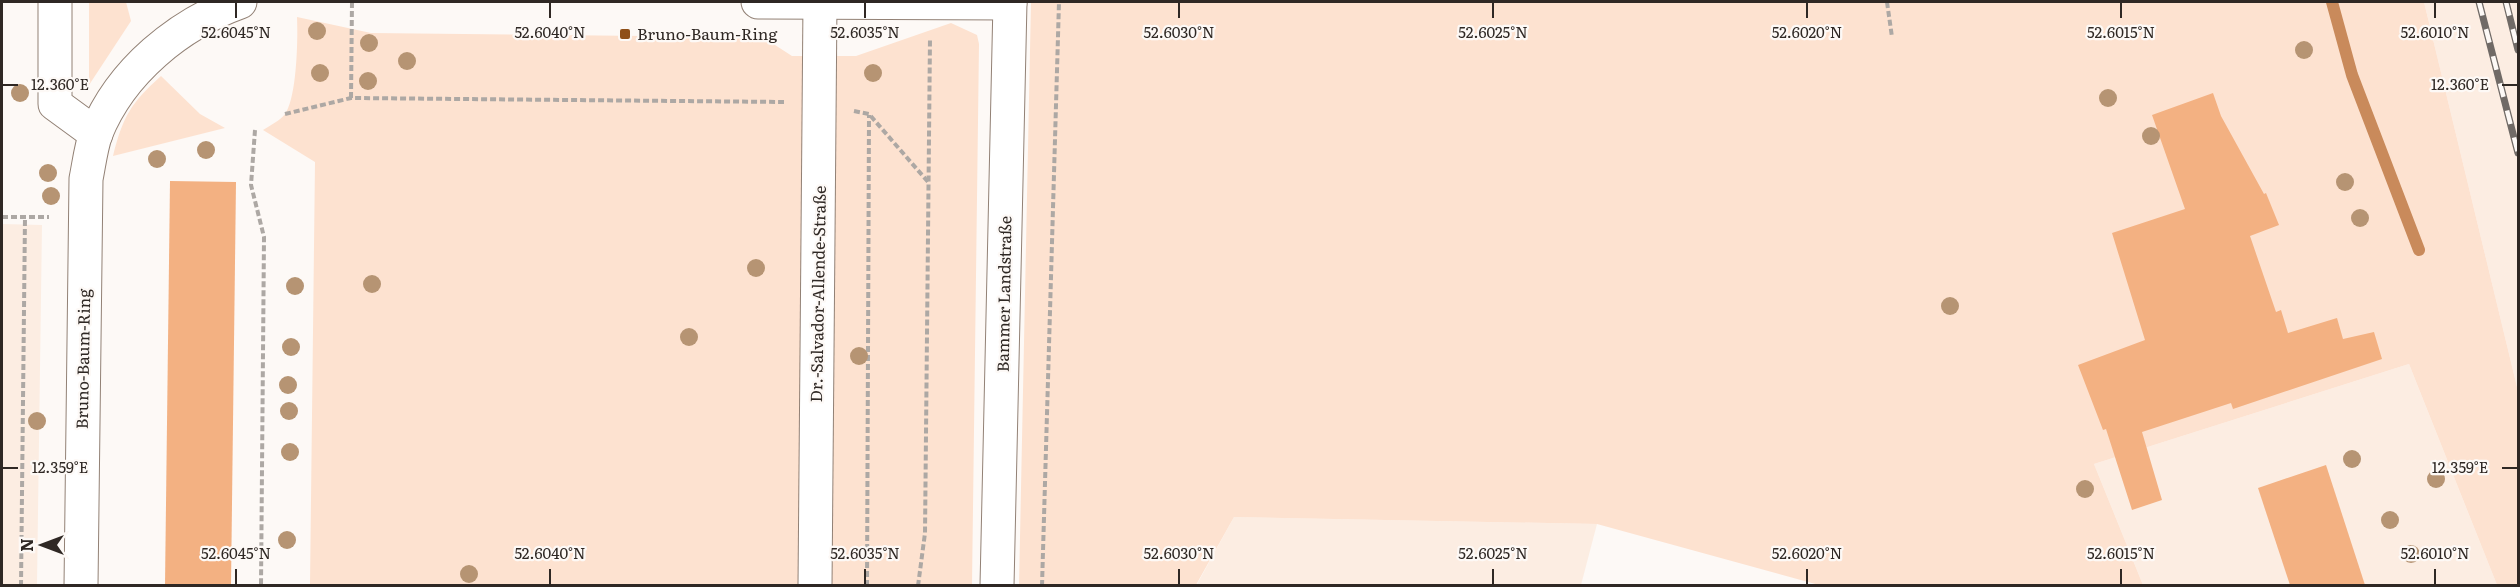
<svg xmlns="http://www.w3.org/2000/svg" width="2520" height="587" viewBox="0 0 2520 587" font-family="Literata,serif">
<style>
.built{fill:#fcede2}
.green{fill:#fde2d0}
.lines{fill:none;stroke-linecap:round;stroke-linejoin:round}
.stream{stroke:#c98a5b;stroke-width:12}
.building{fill:#f3b182}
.minor-casing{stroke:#928175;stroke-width:35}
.secondary-casing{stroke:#928175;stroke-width:35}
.path{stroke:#ada8a4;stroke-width:4;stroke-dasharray:6 3;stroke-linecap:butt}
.minor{stroke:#fff;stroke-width:33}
.secondary{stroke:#fff;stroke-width:33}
.rail-casing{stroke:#706a66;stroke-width:7}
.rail{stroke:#fdf9f6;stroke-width:4.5;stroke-dasharray:14;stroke-linecap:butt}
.tree{fill:#b69473}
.ticks{fill:none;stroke:#2f2824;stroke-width:2}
.poi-dot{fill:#8f4f17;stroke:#fdf9f6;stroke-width:2}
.labels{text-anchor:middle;stroke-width:4.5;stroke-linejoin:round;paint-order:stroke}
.poi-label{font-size:16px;fill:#2f2824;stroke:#fdf9f6;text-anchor:start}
.street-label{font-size:16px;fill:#2f2824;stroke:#fdf9f6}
.ticks-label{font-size:15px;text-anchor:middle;fill:#2f2824;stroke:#fdf9f6;stroke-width:4.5;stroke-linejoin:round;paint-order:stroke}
</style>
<rect width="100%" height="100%" fill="#fdf9f6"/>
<g class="built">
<polygon points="2424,2 2518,2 2518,391"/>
<polygon points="2,224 42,225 37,585 2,585"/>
<polygon points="2409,364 2497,585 2143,585 2094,464"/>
<polygon points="1234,517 1597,524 1581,585 1196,586"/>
</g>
<g class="green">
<polygon points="89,2 126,2 131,21 89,85"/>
<polygon points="1031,2 2424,2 2518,391 2518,585 2497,585 2409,364 2094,464 2143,585 1819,585 1597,524 1234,517 1196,585 1019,586"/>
<path d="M297,17L371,33L734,37L759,39L775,45L792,56H856L951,23L977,35L979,44L972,585H310L315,162L263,130C269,126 281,120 285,114C297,97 298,38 297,17Z"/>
<path d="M161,76L200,114L225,128L113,156C123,116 131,103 161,76Z"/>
</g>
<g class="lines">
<polyline class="stream" points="2332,2 2352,75 2419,250"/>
</g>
<g class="building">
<polygon points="2213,93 2221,116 2264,194 2266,193 2279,225 2250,236 2276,312 2281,310 2288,333 2337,318 2343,339 2374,332 2382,359 2233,409 2231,403 2142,432 2162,500 2132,510 2106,429 2103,430 2078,365 2145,340 2112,233 2185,209 2152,115"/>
<polygon points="170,181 236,182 231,585 165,585"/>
<polygon points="2326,465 2365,585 2290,585 2258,488"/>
</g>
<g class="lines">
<g class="minor-casing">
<g id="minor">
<polyline points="55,2 55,104 96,134"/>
<polyline points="758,2 1010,3"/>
<path d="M81,586L86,179C89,164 91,147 96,133C121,71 179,24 240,2"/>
<polyline points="815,586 820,2"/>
</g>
</g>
<g class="secondary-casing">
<polyline id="secondary" points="997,586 1010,2"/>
</g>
<g class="path">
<polyline points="1887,2 1892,37"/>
<polyline points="351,98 352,2"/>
<polyline points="854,111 869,114 929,183"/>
<polyline points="285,114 351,98 784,102"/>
<polyline points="255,130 251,185 264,237 261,586"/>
<polyline points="2,217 49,217"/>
<polyline points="21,586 25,217"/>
<polyline points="867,586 869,115"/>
<polyline points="918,586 925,533 930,38"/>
<polyline points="1042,586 1059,2"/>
</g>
<use href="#minor" class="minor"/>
<use href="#secondary" class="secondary"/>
<g class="rail-casing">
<g id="rail">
<polyline points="2479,2 2518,153"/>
<polyline points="2506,2 2518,50"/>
</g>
</g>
<use href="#rail" class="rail"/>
</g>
<g class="tree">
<circle cx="317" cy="31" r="9"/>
<circle cx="369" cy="43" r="9"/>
<circle cx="2304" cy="50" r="9"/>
<circle cx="407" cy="61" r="9"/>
<circle cx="320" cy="73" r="9"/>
<circle cx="873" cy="73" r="9"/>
<circle cx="368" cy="81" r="9"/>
<circle cx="20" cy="93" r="9"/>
<circle cx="2108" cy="98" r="9"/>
<circle cx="2151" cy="136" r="9"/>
<circle cx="206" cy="150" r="9"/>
<circle cx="157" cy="159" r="9"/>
<circle cx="48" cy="173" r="9"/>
<circle cx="2345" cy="182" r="9"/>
<circle cx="51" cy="196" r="9"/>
<circle cx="2360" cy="218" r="9"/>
<circle cx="756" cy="268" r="9"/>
<circle cx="372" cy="284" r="9"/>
<circle cx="295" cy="286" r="9"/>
<circle cx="1950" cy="306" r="9"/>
<circle cx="689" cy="337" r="9"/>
<circle cx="291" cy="347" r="9"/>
<circle cx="859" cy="356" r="9"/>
<circle cx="288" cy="385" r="9"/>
<circle cx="289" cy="411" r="9"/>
<circle cx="37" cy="421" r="9"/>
<circle cx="290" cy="452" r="9"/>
<circle cx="2352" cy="459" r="9"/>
<circle cx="2436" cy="479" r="9"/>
<circle cx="2085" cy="489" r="9"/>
<circle cx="2390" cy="520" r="9"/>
<circle cx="287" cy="540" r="9"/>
<circle cx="2411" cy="554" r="9"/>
<circle cx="469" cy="574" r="9"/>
</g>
<path class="ticks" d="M236,3V18M550,3V18M865,3V18M1179,3V18M1493,3V18M1807,3V18M2121,3V18M2435,3V18M3,85H18M2502,85H2517M3,468H18M2502,468H2517M236,569V584M550,569V584M865,569V584M1179,569V584M1493,569V584M1807,569V584M2121,569V584M2435,569V584"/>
<rect class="poi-dot" x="619" y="28" width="12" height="12" rx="3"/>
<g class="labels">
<g class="poi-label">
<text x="637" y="40">Bruno-Baum-Ring</text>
</g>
<g class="street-label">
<text transform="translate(818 294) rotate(-89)" y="6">Dr.-Salvador-Allende-Straße</text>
<text transform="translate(1004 294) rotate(-89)" y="6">Bammer Landstraße</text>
<text transform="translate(83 359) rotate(-89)" y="6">Bruno-Baum-Ring</text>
</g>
</g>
<g class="ticks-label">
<text x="236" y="38">52.6045°N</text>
<text x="550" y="38">52.6040°N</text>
<text x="865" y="38">52.6035°N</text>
<text x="1179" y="38">52.6030°N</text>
<text x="1493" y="38">52.6025°N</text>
<text x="1807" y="38">52.6020°N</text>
<text x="2121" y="38">52.6015°N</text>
<text x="2435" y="38">52.6010°N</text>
<text x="2460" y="90">12.360°E</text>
<text x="60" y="90">12.360°E</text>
<text x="2460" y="473">12.359°E</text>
<text x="60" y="473">12.359°E</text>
<text x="236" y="559">52.6045°N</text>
<text x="550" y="559">52.6040°N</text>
<text x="865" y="559">52.6035°N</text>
<text x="1179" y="559">52.6030°N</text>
<text x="1493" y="559">52.6025°N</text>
<text x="1807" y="559">52.6020°N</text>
<text x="2121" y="559">52.6015°N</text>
<text x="2435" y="559">52.6010°N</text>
</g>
<rect width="2520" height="587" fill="none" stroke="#2f2824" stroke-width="6"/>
<g transform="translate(42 545) rotate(270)" stroke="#fdf9f6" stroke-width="4.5" paint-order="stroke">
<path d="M0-4.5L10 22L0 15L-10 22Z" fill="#2f2824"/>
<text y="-9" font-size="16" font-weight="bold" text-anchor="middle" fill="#2f2824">N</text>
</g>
</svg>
